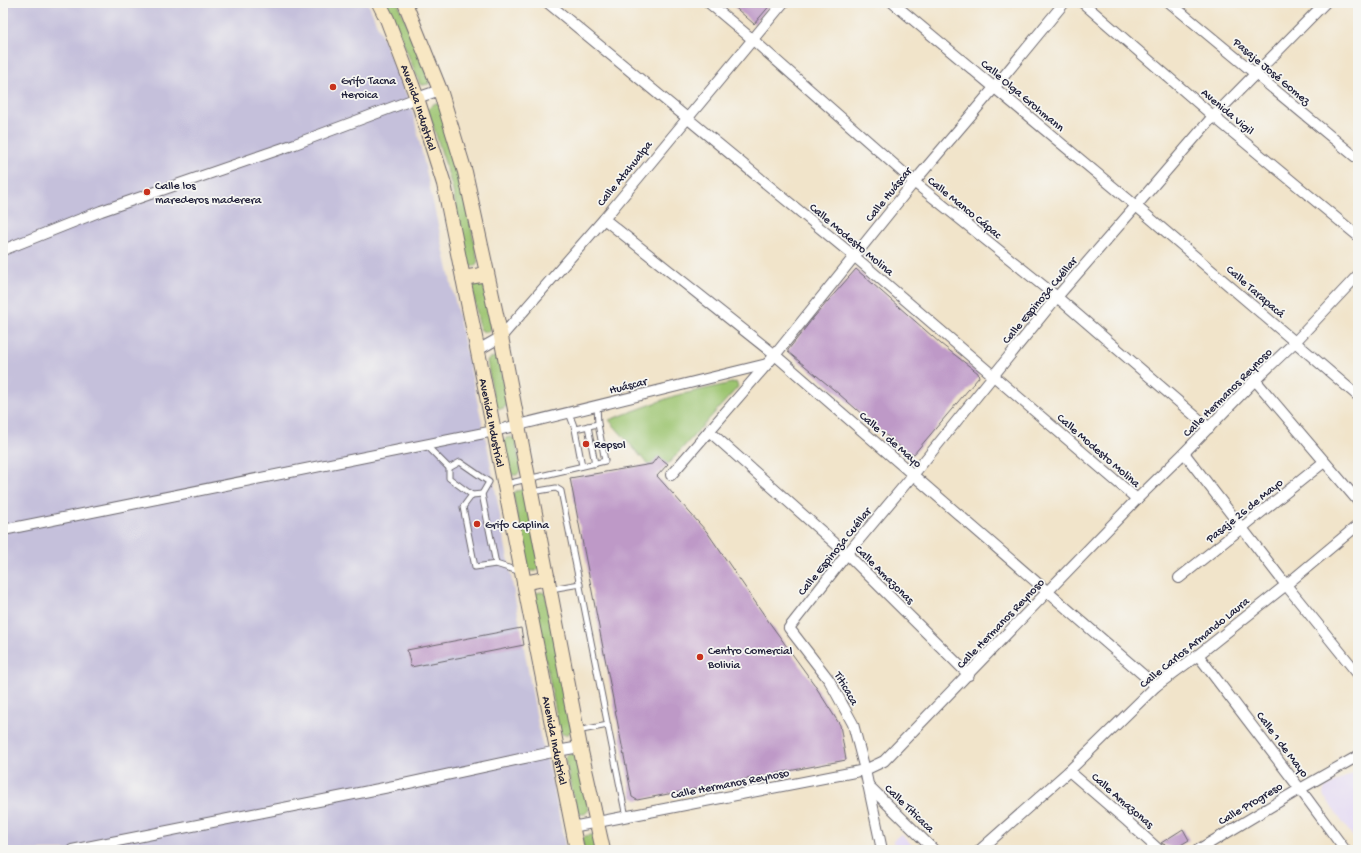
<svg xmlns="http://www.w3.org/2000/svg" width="1361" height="853" viewBox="0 0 1361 853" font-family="'Gochi Hand',sans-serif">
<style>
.built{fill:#e1d4f4}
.industrial{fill:#c5c0db}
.green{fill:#9cc46f;stroke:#5f7355}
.building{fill:#be99c7}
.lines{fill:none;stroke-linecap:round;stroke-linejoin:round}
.service-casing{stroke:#6a666d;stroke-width:7}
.minor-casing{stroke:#6a666d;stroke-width:12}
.secondary-casing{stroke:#6a666d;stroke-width:16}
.service{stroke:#fff;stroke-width:5}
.minor{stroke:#fff;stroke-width:10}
.secondary{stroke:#f8e7c3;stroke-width:14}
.poi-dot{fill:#c8321e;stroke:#f6f6f2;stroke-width:1.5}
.labels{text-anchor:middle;stroke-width:3.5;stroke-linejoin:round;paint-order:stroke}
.street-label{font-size:12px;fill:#22223b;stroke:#f6f6f2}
.poi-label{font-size:12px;fill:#22223b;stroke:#f6f6f2;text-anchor:start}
</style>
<rect width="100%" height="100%" fill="#f6f6f2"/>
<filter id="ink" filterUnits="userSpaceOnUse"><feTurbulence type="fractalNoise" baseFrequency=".025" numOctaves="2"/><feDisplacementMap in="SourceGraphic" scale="8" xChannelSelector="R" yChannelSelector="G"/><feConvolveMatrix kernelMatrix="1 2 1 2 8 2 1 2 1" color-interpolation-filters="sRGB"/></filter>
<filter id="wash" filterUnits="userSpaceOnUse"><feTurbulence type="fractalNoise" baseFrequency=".012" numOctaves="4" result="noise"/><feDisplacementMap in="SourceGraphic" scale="16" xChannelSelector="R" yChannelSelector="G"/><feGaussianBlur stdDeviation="0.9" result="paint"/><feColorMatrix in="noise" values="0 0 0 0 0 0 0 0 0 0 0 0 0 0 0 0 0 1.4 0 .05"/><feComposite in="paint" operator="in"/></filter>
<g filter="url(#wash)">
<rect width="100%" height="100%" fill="#f1e4ca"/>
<g class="built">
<polygon points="1358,770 1358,844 1323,795 1324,789"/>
<polygon points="901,834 917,850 895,850 893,840"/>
</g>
<polygon class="industrial" points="3,3 368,3 412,108 488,449 540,736 549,766 566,850 3,850"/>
<g class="green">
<polygon points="387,3 398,3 430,80 429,84 423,85 420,84"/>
<polygon points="435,103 440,105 458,163 478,261 475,266 470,266 466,263 453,191 446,166 428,110 430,107"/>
<polygon points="480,283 484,285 492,327 489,332 484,332 480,329 472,287 475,284"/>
<polygon points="495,357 499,359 507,404 504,408 499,409 495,406 487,361 490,358"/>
<polygon points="736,382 738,387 668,464 656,474 609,420 674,396"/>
<polygon points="511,437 515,439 521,470 517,475 513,475 509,472 503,442 506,438"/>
<polygon points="521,490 525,490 540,567 536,571 532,571 527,568 513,494 516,491"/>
<polygon points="541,592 545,593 572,730 568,734 564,735 560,732 533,597 536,593"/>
<polygon points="573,753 577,754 589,810 585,814 580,814 576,811 565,758 568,754"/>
<polygon points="590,835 594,835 597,850 584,850 582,839 585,836"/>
</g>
<g id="blocks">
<g class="building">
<polygon points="730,3 772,3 754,24"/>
<polygon points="856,269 941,344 978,373 979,377 914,454 909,454 881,431 839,394 788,352 788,350 814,317"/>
<polygon points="658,456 668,464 657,476 707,532 769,622 814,684 840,725 846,760 637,800 632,797 570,478 652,464"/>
<polygon points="521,628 524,645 411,667 407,650"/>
<polygon points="1183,829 1189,840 1174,849 1161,843"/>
</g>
</g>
</g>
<g filter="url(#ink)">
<use href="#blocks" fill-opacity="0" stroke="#6a666d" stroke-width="1"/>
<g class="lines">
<g class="service-casing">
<g id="service">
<polyline points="569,413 575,429 582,466"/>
<polyline points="588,426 595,464"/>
<polyline points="575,429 598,424"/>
<polyline points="426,445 449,468 449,478 472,495"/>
<polyline points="449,468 460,462 489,482 482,494 496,564"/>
<polyline points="506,484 605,461 598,424 597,406"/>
<polyline points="532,492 556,488 561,491 626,817"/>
<polyline points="482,494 472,495 463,507 475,567 496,564 521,572"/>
<polyline points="551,589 580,584"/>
<polyline points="577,731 608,725"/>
</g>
</g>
<g class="minor-casing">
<g id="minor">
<polyline points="548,3 855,257 1137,499"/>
<polyline points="709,3 752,39 914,182 1057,297 1209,428"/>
<polyline points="893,3 1136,206 1358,396"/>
<polyline points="1083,3 1213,116 1358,236"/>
<polyline points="1170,3 1358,159"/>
<polyline points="604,219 775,355 1156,686"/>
<polyline points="3,250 101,211 295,144 417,98 440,90"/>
<polyline points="478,350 501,337 604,219 783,3"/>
<polyline points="1255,380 1358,501"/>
<polyline points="709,431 847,554 969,675"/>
<polyline points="1184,453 1286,585 1358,674"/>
<polyline points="671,475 775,355 914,182 994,88 1064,3"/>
<polyline points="3,530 494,431 767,364"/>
<polyline points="1179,578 1324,462"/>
<polyline points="1198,655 1300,789 1345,850"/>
<polyline points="1069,771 1127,821 1159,850"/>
<polyline points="868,785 934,850"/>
<polyline points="572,827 865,770 884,761 1137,499 1184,453 1255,380 1295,342 1358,275"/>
<polyline points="72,850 404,784 557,751 580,747"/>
<polyline points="882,850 865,770 853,724 829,680 789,628 847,554 913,475 1057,297 1136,206 1209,121 1325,3"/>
<polyline points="980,850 1069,771 1156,686 1198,655 1286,585 1358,525"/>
<polyline points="1198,850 1300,789 1358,756"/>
</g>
</g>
<g class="secondary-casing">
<g id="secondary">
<path id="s1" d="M379,3L387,19L417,98L444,184L494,431L577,850"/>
<polyline points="405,3 440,90 465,172 501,337 580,747 603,850"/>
<polyline points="463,278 487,274"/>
<polyline points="524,583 548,578"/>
</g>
</g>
<use href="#service" class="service"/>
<use href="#minor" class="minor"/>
<use href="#secondary" class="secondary"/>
</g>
</g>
<g class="poi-dot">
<circle cx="333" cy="87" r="4"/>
<circle cx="147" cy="192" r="4"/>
<circle cx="586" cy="444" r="4"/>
<circle cx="477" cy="524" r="4"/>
<circle cx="700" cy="657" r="4"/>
</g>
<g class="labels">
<g class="street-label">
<text transform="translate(1272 71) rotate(40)" y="4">Pasaje José Gomez</text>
<text transform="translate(1023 95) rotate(40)" y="4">Calle Olga Grohmann</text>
<text dy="4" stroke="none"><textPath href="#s1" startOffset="112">Avenida Industrial</textPath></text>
<text transform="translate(1228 111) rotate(40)" y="4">Avenida Vigil</text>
<text transform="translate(624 173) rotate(-51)" y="4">Calle Atahualpa</text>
<text transform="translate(888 194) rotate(-51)" y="4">Calle Huáscar</text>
<text transform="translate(965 207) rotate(39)" y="4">Calle Manco Cápac</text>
<text transform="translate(852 239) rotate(40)" y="4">Calle Modesto Molina</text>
<text transform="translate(1256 291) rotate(41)" y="4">Calle Tarapacá</text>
<text transform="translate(1039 300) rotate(-50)" y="4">Calle Espinoza Cuéllar</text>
<text transform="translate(628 385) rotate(-14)" y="4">Huáscar</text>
<text transform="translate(1227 392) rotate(-45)" y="4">Calle Hermanos Reynoso</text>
<text dy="4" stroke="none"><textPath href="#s1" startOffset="436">Avenida Industrial</textPath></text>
<text transform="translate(891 439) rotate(41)" y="4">Calle 1 de Mayo</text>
<text transform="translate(1099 450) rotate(41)" y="4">Calle Modesto Molina</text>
<text transform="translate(1244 510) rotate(-39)" y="4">Pasaje 26 de Mayo</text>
<text transform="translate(834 551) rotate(-51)" y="4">Calle Espinoza Cuéllar</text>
<text transform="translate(885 574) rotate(45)" y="4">Calle Amazonas</text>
<text transform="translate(1000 623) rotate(-46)" y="4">Calle Hermanos Reynoso</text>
<text transform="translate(1194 642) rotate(-39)" y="4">Calle Carlos Armando Laura</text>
<text transform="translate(847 688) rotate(60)" y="4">Titicaca</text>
<text dy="4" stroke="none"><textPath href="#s1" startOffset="760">Avenida Industrial</textPath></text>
<text transform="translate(1283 744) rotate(53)" y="4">Calle 1 de Mayo</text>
<text transform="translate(730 783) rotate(-11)" y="4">Calle Hermanos Reynoso</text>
<text transform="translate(1123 800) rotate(41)" y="4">Calle Amazonas</text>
<text transform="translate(1250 803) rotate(-31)" y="4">Calle Progreso</text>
<text transform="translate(910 808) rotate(44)" y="4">Calle Titicaca</text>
</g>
<g class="poi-label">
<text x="341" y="84">Grifo Tacna<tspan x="341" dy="14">Heroica</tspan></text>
<text x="155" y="189">Calle los<tspan x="155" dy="14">marederos maderera</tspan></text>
<text x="594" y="448">Repsol</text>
<text x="485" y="528">Grifo Caplina</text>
<text x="708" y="654">Centro Comercial<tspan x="708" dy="14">Bolivia</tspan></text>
</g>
</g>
<rect width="1361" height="853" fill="none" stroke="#f6f6f2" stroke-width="16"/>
</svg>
